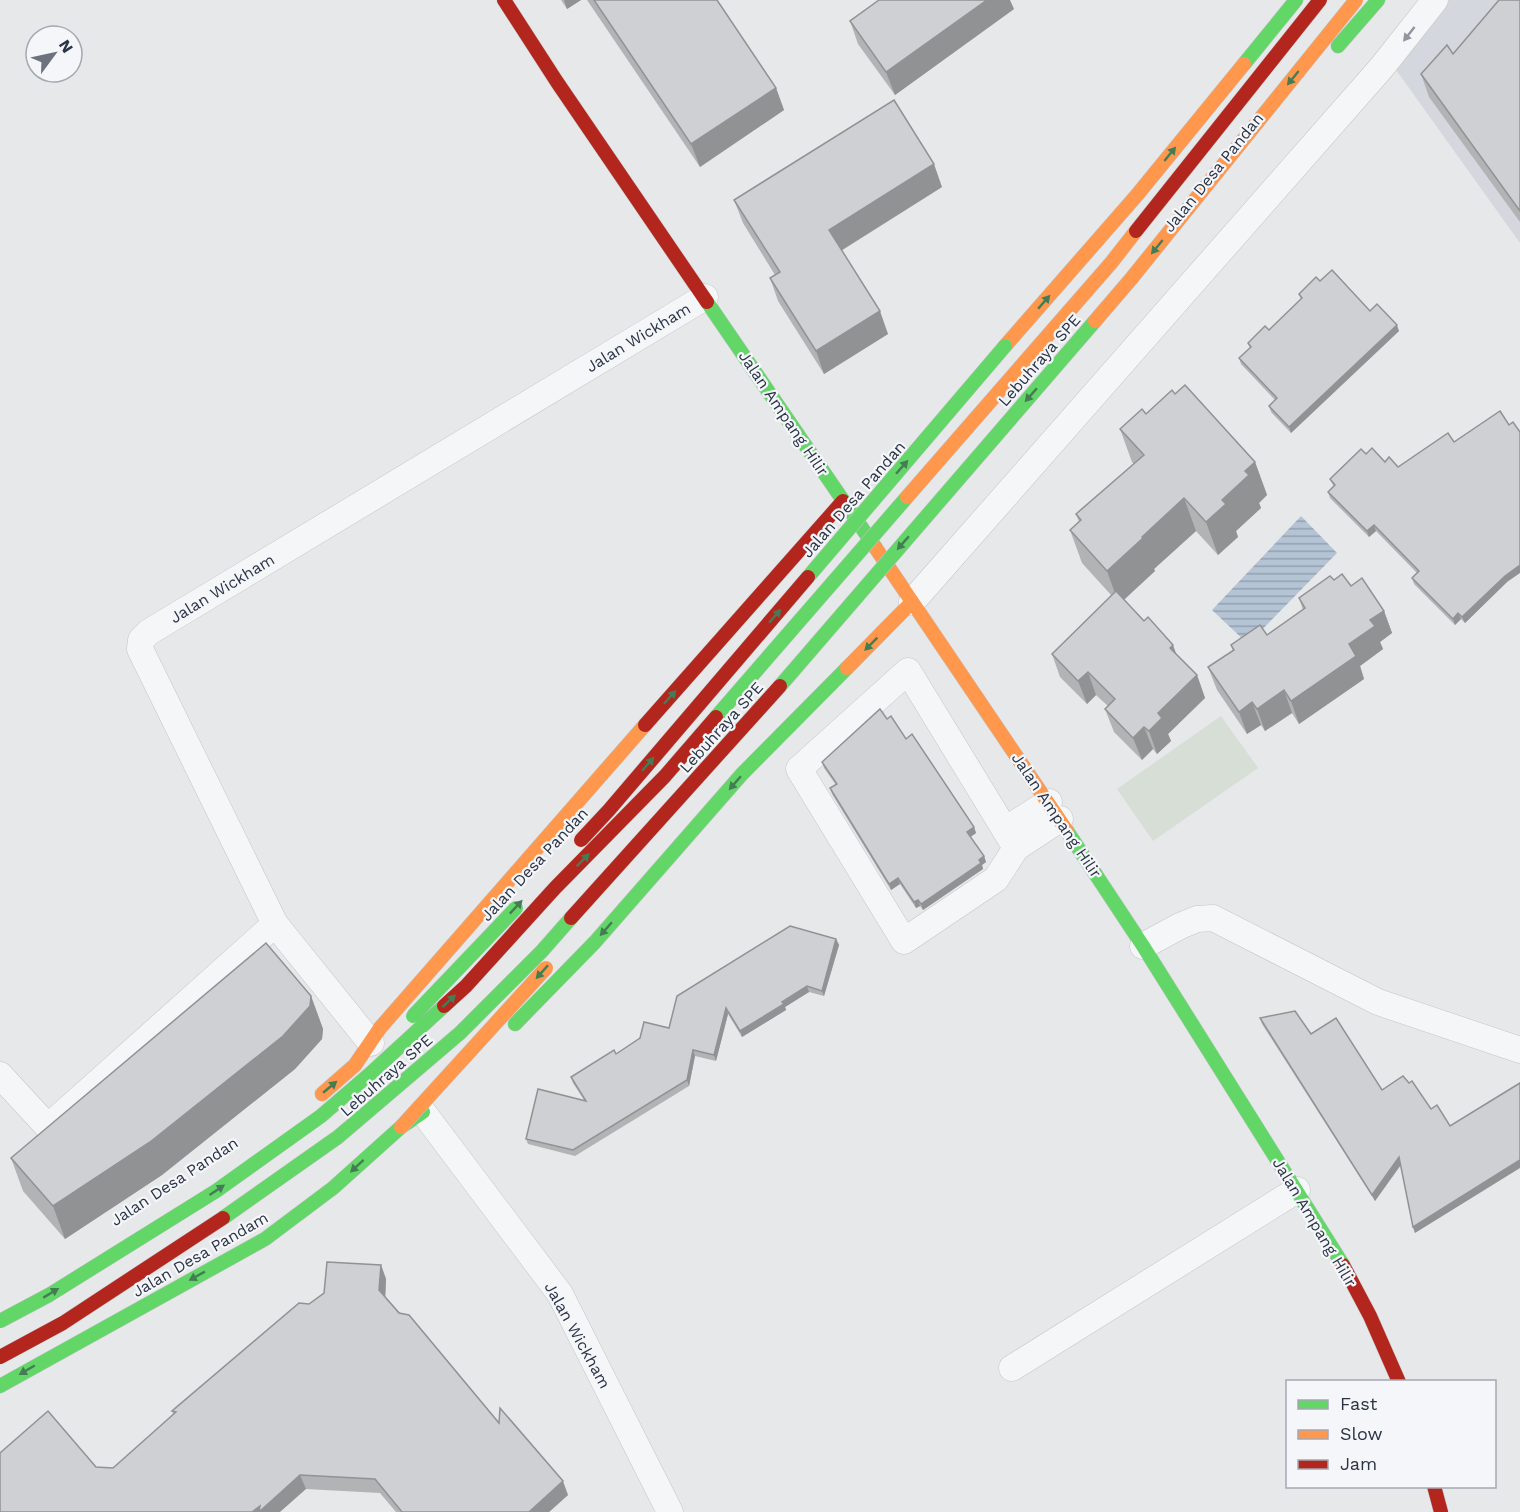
<svg xmlns="http://www.w3.org/2000/svg" width="1520" height="1512" viewBox="0 0 1520 1512" font-family="'Work Sans',sans-serif">
<style>
.built{fill:#d4d7dd}
.green{fill:#d6ded6}
.water{fill:url(#water-rules)}
.lines{fill:none;stroke-linecap:round;stroke-linejoin:round}
.street-casing{stroke:#c4c6c8;stroke-width:27}
.fast-casing{stroke:#c4c6c8;stroke-width:15}
.slow-casing{stroke:#c4c6c8;stroke-width:15}
.jam-casing{stroke:#c4c6c8;stroke-width:15}
.street{stroke:#f5f6f7;stroke-width:26}
.fast{stroke:#63d668;stroke-width:14}
.slow{stroke:#ff974d;stroke-width:14}
.jam{stroke:#b3261e;stroke-width:14}
.fast-bridge-casing{stroke:#c4c6c8;stroke-width:15;stroke-linecap:butt}
.slow-bridge-casing{stroke:#c4c6c8;stroke-width:15;stroke-linecap:butt}
.jam-bridge-casing{stroke:#c4c6c8;stroke-width:15;stroke-linecap:butt}
.fast-bridge{stroke:#63d668;stroke-width:14}
.slow-bridge{stroke:#ff974d;stroke-width:14}
.jam-bridge{stroke:#b3261e;stroke-width:14}
.wall{fill:#b1b3b5}
.shaded-wall{fill:#909294}
.building{fill:#ced0d3;stroke:#909294;stroke-width:1.5}
.oneway{fill:#90959e}
.oneway2{fill:#447d55}
.labels{text-anchor:middle;stroke-width:4.5;stroke-linejoin:round;paint-order:stroke}
.street-label{font-size:16px;fill:#2b3445;stroke:#f4f6f9}
</style>
<defs>
<pattern id="water-rules" width="6" height="5" patternUnits="userSpaceOnUse" patternTransform="scale(1.5)"><rect width="6" height="5" fill="#b4c4d5"/><path d="M0 2.5h6" fill="none" stroke="#93a0af"/></pattern>
</defs>
<rect width="100%" height="100%" fill="#e6e8ea"/>
<polygon class="built" points="1449,0 1520,0 1520,243 1394,67"/>
<polygon class="green" points="1221,716 1258,768 1153,841 1117,789"/>
<polygon class="water" points="1301,516 1337,553 1248,644 1212,610"/>
<g class="lines">
<g class="street-casing">
<g id="street">
<polyline points="912,602 1382,67 1435,0"/>
<polygon points="908,671 1016,848 996,879 904,941 799,769"/>
<polyline points="1005,830 1049,802"/>
<polyline points="1016,848 1060,819"/>
<polyline points="1143,946 1180,926 1197,919 1213,918 1378,1002 1520,1050"/>
<polyline points="371,1043 275,924 140,649 141,640 149,632 705,297"/>
<polyline points="0,1075 48,1127 275,924"/>
<polyline points="423,1112 560,1294 670,1512"/>
<polyline points="1012,1368 1297,1190"/>
</g>
</g>
<g class="fast-casing">
<g id="fast">
<polyline points="1338,46 1378,0"/>
<polyline points="1244,64 1296,0"/>
<polyline points="707,302 875,547"/>
<polyline points="1067,831 1143,946 1343,1265"/>
<polyline points="515,1024 595,942 742,774 847,668"/>
<polyline points="0,1386 265,1239 333,1188 401,1127 423,1112"/>
</g>
</g>
<g class="slow-casing">
<g id="slow">
<polyline points="1005,346 1137,195 1244,64"/>
<polyline points="875,547 1067,831"/>
<polyline points="847,668 912,602"/>
<polyline points="322,1094 355,1065 380,1028 645,725"/>
</g>
</g>
<g class="jam-casing">
<g id="jam">
<polyline points="504,0 557,82 707,302"/>
<polyline points="645,725 843,501"/>
<polyline points="1343,1265 1370,1316 1399,1382"/>
<polyline points="1434,1486 1441,1512"/>
</g>
</g>
<use href="#street" class="street"/>
<use href="#fast" class="fast"/>
<use href="#slow" class="slow"/>
<use href="#jam" class="jam"/>
<g class="fast-bridge-casing">
<g id="fast-bridge">
<polyline points="808,577 1005,346"/>
<polyline points="780,686 1095,321"/>
<polyline points="716,717 907,497"/>
<polyline points="413,1016 516,908"/>
<polyline points="223,1218 338,1137 460,1033 542,951 571,918"/>
<polyline points="0,1321 49,1295 216,1191 321,1116 371,1073 444,1006"/>
</g>
</g>
<g class="slow-bridge-casing">
<g id="slow-bridge">
<polyline points="1095,321 1131,279 1356,0"/>
<polyline points="907,497 1111,263 1136,231"/>
<polyline points="401,1127 546,968"/>
</g>
</g>
<g class="jam-bridge-casing">
<g id="jam-bridge">
<polyline points="1136,231 1320,0"/>
<polyline points="581,840 609,810 808,577"/>
<polyline points="571,918 780,686"/>
<polyline points="444,1006 466,986 555,888 665,776 716,717"/>
<polyline points="0,1357 63,1323 223,1218"/>
</g>
</g>
<use href="#fast-bridge" class="fast-bridge"/>
<use href="#slow-bridge" class="slow-bridge"/>
<use href="#jam-bridge" class="jam-bridge"/>
</g>
<g class="wall">
<polygon points="561,0 581,0 567,9"/>
<polygon points="587,0 717,0 776,88 784,110 700,167"/>
<polygon points="1520,0 1520,222 1429,97 1421,74 1453,54"/>
<polygon points="1014,9 895,95 858,44 850,21"/>
<polygon points="942,187 841,251 888,334 824,374 778,301 770,278 775,275 743,223 734,200"/>
<polygon points="1320,281 1370,311 1399,331 1291,433 1271,412 1269,406 1275,400 1241,364 1239,358 1250,348 1248,343 1269,330 1301,299 1299,294"/>
<polygon points="1175,394 1255,462 1267,495 1259,503 1261,508 1236,531 1238,537 1218,555 1196,531 1154,569 1155,571 1124,600 1197,675 1205,698 1168,734 1171,741 1157,754 1153,749 1142,760 1114,732 1105,709 1108,706 1096,695 1087,704 1060,677 1052,654 1112,596 1082,563 1070,530 1079,522 1076,514 1134,464 1132,462 1120,429 1146,414"/>
<polygon points="1509,425 1507,582 1465,623 1461,619 1455,625 1414,584 1412,578 1417,573 1376,531 1369,537 1330,498 1328,492 1334,487 1330,479 1366,454 1398,467 1454,442"/>
<polygon points="1334,580 1351,586 1384,611 1392,633 1380,642 1383,649 1360,666 1364,679 1299,724 1292,713 1265,731 1261,725 1247,734 1217,690 1208,667 1233,651 1231,645 1267,635 1303,610 1299,598"/>
<polygon points="887,719 906,739 974,827 976,833 970,837 984,856 986,862 982,865 983,869 923,910 920,906 916,908 900,884 891,890 832,794 830,788 836,785 824,768 822,762"/>
<polygon points="836,939 839,945 824,996 809,992 785,1007 786,1010 742,1037 728,1014 716,1061 695,1056 689,1086 575,1156 528,1144 526,1139 584,1100 573,1083 571,1077 616,1054 669,1028"/>
<polygon points="311,996 323,1029 322,1039 295,1069 162,1175 65,1239 23,1191 11,1158"/>
<polygon points="1260,1018 1311,1034 1382,1090 1403,1076 1415,1233 1413,1227 1401,1165 1375,1201 1262,1024"/>
<polygon points="381,1265 386,1279 385,1296 499,1423 568,1495 549,1512 396,1512 380,1493 306,1489 96,1467 113,1468 173,1414 172,1411 309,1304"/>
</g>
<g class="shaded-wall">
<polygon points="564,0 581,0 567,9"/>
<polygon points="987,0 1010,0 1014,9 895,95 886,72"/>
<polygon points="776,88 784,110 700,167 691,144"/>
<polygon points="934,164 942,187 837,253 829,230"/>
<polygon points="880,311 888,334 824,374 816,351"/>
<polygon points="1397,325 1399,331 1291,433 1289,427"/>
<polygon points="1255,462 1267,495 1259,503 1261,508 1236,531 1238,537 1218,555 1206,522 1222,500 1245,471"/>
<polygon points="1184,498 1196,531 1154,569 1155,571 1119,604 1107,571 1142,537"/>
<polygon points="1374,525 1376,531 1369,537 1367,531"/>
<polygon points="1520,565 1520,573 1507,582 1465,623 1462,617 1505,576"/>
<polygon points="1384,611 1392,633 1380,642 1383,649 1360,666 1364,679 1299,724 1291,701 1349,644 1370,620"/>
<polygon points="1458,613 1461,619 1455,625 1453,619"/>
<polygon points="1173,645 1181,667 1170,648"/>
<polygon points="1088,672 1096,695 1087,704 1078,681"/>
<polygon points="1197,675 1205,698 1168,734 1171,741 1157,754 1149,731 1158,713"/>
<polygon points="1284,690 1292,713 1265,731 1257,709"/>
<polygon points="1252,702 1261,725 1247,734 1239,712"/>
<polygon points="1144,727 1153,749 1142,760 1133,738"/>
<polygon points="974,827 976,833 969,838 967,832"/>
<polygon points="984,856 986,862 982,865 983,869 923,910 921,904"/>
<polygon points="898,878 900,884 891,890 889,884"/>
<polygon points="918,900 920,906 916,908 914,902"/>
<polygon points="836,939 839,945 824,996 822,991"/>
<polygon points="807,986 809,992 785,1007 786,1010 742,1037 740,1031 782,1002"/>
<polygon points="311,996 323,1029 322,1039 295,1069 162,1175 65,1239 53,1206"/>
<polygon points="726,1008 728,1014 716,1061 714,1055"/>
<polygon points="693,1050 695,1056 689,1086 687,1080"/>
<polygon points="1399,1157 1402,1163 1375,1201 1372,1195"/>
<polygon points="1520,1160 1520,1168 1415,1233 1413,1227"/>
<polygon points="381,1265 386,1279 385,1304 379,1290"/>
<polygon points="300,1475 306,1489 280,1512 252,1512"/>
<polygon points="563,1481 568,1495 549,1512 529,1512"/>
</g>
<g class="building">
<polygon points="594,0 717,0 776,88 691,144"/>
<polygon points="879,0 987,0 886,72 850,21"/>
<polygon points="1499,0 1520,0 1520,211 1421,74 1447,45 1453,54"/>
<polygon points="894,100 934,164 829,230 880,311 816,351 770,278 780,272 734,200"/>
<polygon points="1332,270 1370,311 1377,304 1397,325 1289,427 1269,406 1277,398 1239,358 1251,347 1248,343 1265,326 1269,330 1302,298 1299,294 1316,277 1320,281"/>
<polygon points="1185,385 1255,462 1245,471 1249,475 1222,500 1226,504 1206,522 1184,498 1142,537 1143,538 1107,571 1070,530 1081,520 1076,514 1144,455 1120,429 1142,409 1146,414 1172,390 1175,394"/>
<polygon points="1500,411 1509,425 1513,422 1520,432 1520,565 1505,576 1462,617 1458,613 1453,619 1412,578 1419,571 1374,525 1367,531 1328,492 1335,485 1330,479 1361,449 1366,454 1372,448 1385,462 1389,457 1398,467 1448,433 1454,442"/>
<polygon points="1342,574 1351,586 1362,578 1384,611 1370,620 1375,626 1349,644 1356,656 1291,701 1284,690 1257,709 1252,702 1239,712 1208,667 1234,650 1231,645 1260,625 1267,635 1305,608 1299,598 1330,576 1334,580"/>
<polygon points="1116,591 1144,621 1148,617 1173,645 1170,648 1197,675 1158,713 1162,718 1149,731 1144,727 1133,738 1105,709 1115,699 1088,672 1078,681 1052,654"/>
<polygon points="880,709 887,719 891,716 906,739 912,734 974,827 967,832 984,856 979,860 981,863 921,904 918,900 914,902 898,878 889,884 830,788 837,784 822,762"/>
<polygon points="790,926 836,939 822,991 807,986 782,1002 784,1004 740,1031 726,1008 714,1055 693,1050 687,1080 573,1150 526,1139 538,1089 586,1101 571,1077 614,1050 616,1054 640,1038 644,1022 669,1028 677,996"/>
<polygon points="266,943 311,996 310,1006 283,1036 150,1142 53,1206 11,1158"/>
<polygon points="1295,1011 1311,1034 1336,1018 1382,1090 1403,1076 1409,1083 1412,1081 1431,1109 1437,1105 1450,1126 1520,1083 1520,1160 1413,1227 1399,1157 1372,1195 1260,1018"/>
<polygon points="327,1262 381,1265 379,1290 399,1313 409,1315 499,1423 500,1408 563,1481 529,1512 402,1512 375,1479 300,1475 259,1512 260,1506 252,1512 0,1512 0,1453 48,1411 96,1467 113,1468 176,1412 172,1411 299,1303 309,1304 324,1293"/>
</g>
<defs><path id="oneway-solid" d="M-6-.8H1V-3.2L6.5 0L1 3.2V.8H-6Z" transform="scale(1.5)"/></defs>
<use class="oneway" href="#oneway-solid" transform="translate(1409 34) rotate(128)"/>
<g class="oneway2">
<use href="#oneway-solid" transform="translate(1293 78) rotate(129)"/>
<use href="#oneway-solid" transform="translate(1170 154) rotate(-51)"/>
<use href="#oneway-solid" transform="translate(1157 247) rotate(129)"/>
<use href="#oneway-solid" transform="translate(1044 302) rotate(-49)"/>
<use href="#oneway-solid" transform="translate(1031 395) rotate(131)"/>
<use href="#oneway-solid" transform="translate(902 467) rotate(-49)"/>
<use href="#oneway-solid" transform="translate(903 543) rotate(131)"/>
<use href="#oneway-solid" transform="translate(775 616) rotate(-49)"/>
<use href="#oneway-solid" transform="translate(871 644) rotate(135)"/>
<use href="#oneway-solid" transform="translate(670 697) rotate(-48)"/>
<use href="#oneway-solid" transform="translate(648 764) rotate(-49)"/>
<use href="#oneway-solid" transform="translate(735 783) rotate(131)"/>
<use href="#oneway-solid" transform="translate(583 860) rotate(-45)"/>
<use href="#oneway-solid" transform="translate(516 907) rotate(-47)"/>
<use href="#oneway-solid" transform="translate(606 929) rotate(131)"/>
<use href="#oneway-solid" transform="translate(542 972) rotate(132)"/>
<use href="#oneway-solid" transform="translate(449 1001) rotate(-43)"/>
<use href="#oneway-solid" transform="translate(330 1087) rotate(-40)"/>
<use href="#oneway-solid" transform="translate(357 1166) rotate(137)"/>
<use href="#oneway-solid" transform="translate(217 1190) rotate(-34)"/>
<use href="#oneway-solid" transform="translate(197 1276) rotate(151)"/>
<use href="#oneway-solid" transform="translate(51 1293) rotate(-31)"/>
<use href="#oneway-solid" transform="translate(27 1370) rotate(150)"/>
</g>
<g class="labels">
<g class="street-label">
<text transform="translate(1213 172) rotate(-51)" y="6">Jalan Desa Pandan</text>
<text transform="translate(638 337) rotate(-31)" y="6">Jalan Wickham</text>
<text transform="translate(1039 360) rotate(-49)" y="6">Lebuhraya SPE</text>
<text transform="translate(784 413) rotate(56)" y="6">Jalan Ampang Hilir</text>
<text transform="translate(853 499) rotate(-49)" y="6">Jalan Desa Pandan</text>
<text transform="translate(222 588) rotate(-31)" y="6">Jalan Wickham</text>
<text transform="translate(721 727) rotate(-48)" y="6">Lebuhraya SPE</text>
<text transform="translate(1057 815) rotate(56)" y="6">Jalan Ampang Hilir</text>
<text transform="translate(534 864) rotate(-47)" y="6">Jalan Desa Pandan</text>
<text transform="translate(386 1075) rotate(-41)" y="6">Lebuhraya SPE</text>
<text transform="translate(174 1181) rotate(-33)" y="6">Jalan Desa Pandan</text>
<text transform="translate(1315 1222) rotate(59)" y="6">Jalan Ampang Hilir</text>
<text transform="translate(200 1254) rotate(-30)" y="6">Jalan Desa Pandam</text>
<text transform="translate(578 1335) rotate(61)" y="6">Jalan Wickham</text>
</g>
</g>
<rect x="1286" y="1380" width="210" height="108" fill="#f4f6f9" stroke="#a4a8b1" stroke-width="1.5"/>
<rect x="1298" y="1400" width="30" height="9" fill="#63d668" stroke="#a4a8b1" stroke-width="1.5"/>
<text x="1340" y="1410" font-size="18" fill="#2b3445">Fast</text>
<rect x="1298" y="1430" width="30" height="9" fill="#ff974d" stroke="#a4a8b1" stroke-width="1.5"/>
<text x="1340" y="1440" font-size="18" fill="#2b3445">Slow</text>
<rect x="1298" y="1460" width="30" height="9" fill="#b3261e" stroke="#a4a8b1" stroke-width="1.5"/>
<text x="1340" y="1470" font-size="18" fill="#2b3445">Jam</text>
<g transform="translate(54 54) rotate(57)"><circle r="28" fill="#f4f6f9" stroke="#a4a8b1" stroke-width="1.5"/>
<path d="M0-4.5L10 22L0 15L-10 22Z" fill="#6c737f"/>
<text y="-9" font-size="16" font-weight="bold" text-anchor="middle" fill="#2b3445">N</text>
</g>
</svg>
